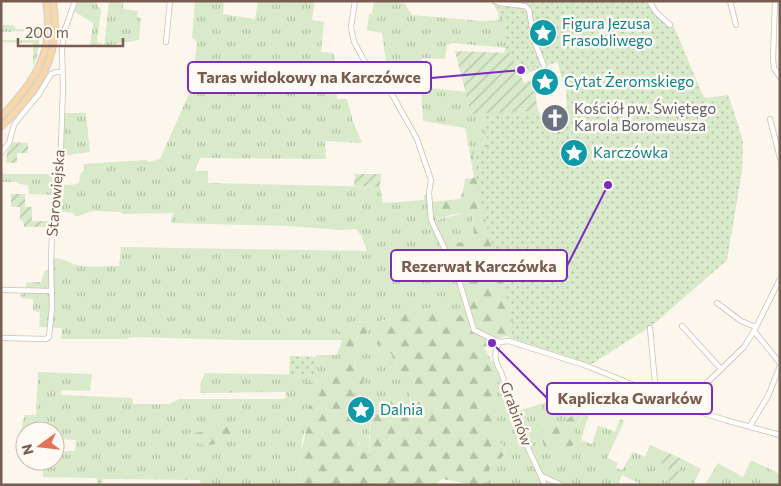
<svg xmlns="http://www.w3.org/2000/svg" width="781" height="486" viewBox="0 0 781 486" font-family="Commissioner,sans-serif">
<style>
.grass{fill:url(#grass-tufts);fill-rule:evenodd}
.forest{fill:url(#forest-firs)}
.park{fill:url(#park-dots)}
.garden{fill:url(#garden-furrows)}
.lines{fill:none;stroke-linecap:round;stroke-linejoin:round}
.minor-casing{stroke:#cfbeb1;stroke-width:6}
.major-casing{stroke:#d9d1ce;stroke-width:8}
.minor{stroke:#fff;stroke-width:4.5}
.major{stroke:#f8d7a8;stroke-width:5.5}
.labels{text-anchor:middle;stroke-width:5;stroke-linejoin:round;paint-order:stroke}
.culture-label{font-size:15px;fill:#0d838f;stroke:#fffaf3;text-anchor:start}
.worship-label{font-size:15px;fill:#5b616d;stroke:#fffaf3;text-anchor:start}
.street-label{font-size:15px;fill:#785c4f;stroke:#fffaf3}
.leader{fill:none;stroke:#7b2cbf;stroke-width:2}
.callout-dot{fill:#7b2cbf;stroke:#fffaf3;stroke-width:2}
.callout{fill:#fffaf3;stroke:#7b2cbf;stroke-width:2}
.callout-label{font-size:16px;text-anchor:middle;font-weight:bold;fill:#785c4f}
</style>
<defs>
<pattern id="grass-tufts" width="24" height="20" patternUnits="userSpaceOnUse" patternTransform="scale(1.25)"><rect width="24" height="20" fill="#d8eaca"/><path d="M3 7l-1-3M5 7V3M7 7l1-3M15 17l-1-3M17 17v-4M19 17l1-3" fill="none" stroke="#b4c1a6"/></pattern>
<pattern id="forest-firs" width="22" height="20" patternUnits="userSpaceOnUse" patternTransform="scale(1.25)"><rect width="22" height="20" fill="#d8eaca"/><path d="M5 1l3.5 6h-7zM16 11l3.5 6h-7z" fill="#b4c1a6"/></pattern>
<pattern id="park-dots" width="8" height="8" patternUnits="userSpaceOnUse" patternTransform="scale(1.25)"><rect width="8" height="8" fill="#d8eaca"/><path d="M2 2h.1M6 6h.1" fill="none" stroke="#b4c1a6" stroke-width="1.8" stroke-linecap="round"/></pattern>
<pattern id="garden-furrows" width="10" height="10" patternUnits="userSpaceOnUse" patternTransform="scale(1.25)"><rect width="10" height="10" fill="#d8eaca"/><path d="M-1 1l2-2M0 10L10 0M9 11l2-2" fill="none" stroke="#b4c1a6"/></pattern>
</defs>
<rect width="100%" height="100%" fill="#fcf6ec"/>
<g class="grass">
<polygon points="77,1 95,1 101,11 97,42 102,43 101,45 90,46 93,23 74,11"/>
<polygon points="109,1 123,1 123,9 138,11 137,17 141,18 139,40 104,46"/>
<path d="M195,1H224L223,14L255,19L258,1H315L312,20L324,22L321,52L334,53L337,99H347L353,121L362,143L325,141L326,159L200,158L195,171H208V183L380,187L383,203L424,200V195H427L431,226L455,276L467,311L456,319L466,339L489,344L485,347L463,342L451,319L446,318L435,308H430L443,336H453L455,341L448,346L454,359L498,378L496,370L483,349L484,348L499,372L513,416L544,485H478L487,481L491,461L500,460L505,453L504,447L491,432C495,420 493,408 496,396C497,391 499,389 499,384L450,364L444,350H429L428,337L434,332L424,310L380,321L376,323L374,330L379,335L386,336L389,338L378,340V344L393,355L398,371L407,373L415,381L414,386L409,389L411,405L405,409L399,405L392,398L385,399L376,404C368,421 368,440 371,458C366,455 361,451 359,446C358,443 359,410 361,405L354,399V389L362,384L365,378L357,370L354,364C357,352 353,347 359,336L367,333L370,326L366,323L342,320L336,340H236L133,337L125,339H61L62,328L39,327L40,312L33,311V299L22,298L20,296L26,289V283L41,282L45,270H48L50,259C61,256 67,262 77,265C88,268 107,266 119,266L121,247L367,251L361,235L356,229L342,230L289,226L171,223L173,213L122,214V212L93,211L79,216H75L73,213L54,211L55,195L29,194L28,185L19,184V182H1V174H61L59,184L72,185L79,183L80,174L85,170L83,164L147,160L148,162L160,159L192,87L197,42L192,38Z"/>
<polygon points="374,1 392,1 405,4 412,15 482,21 499,20 498,12 491,1 494,1 539,68 526,74 510,53 504,53 506,48 453,43 447,45 445,59 422,58 418,84 411,84 408,61 386,62 382,33 367,30 369,14 372,14"/>
<polygon points="37,24 41,29 37,56 33,67 33,43 1,42 1,40 37,40 38,31 1,32 1,25 14,25 15,28 17,29 35,29"/>
<polygon points="421,87 466,92 471,114 482,113 498,143 469,148 465,128 423,121"/>
<polygon points="63,113 86,113 90,152 61,156"/>
<path d="M465,213L472,215L474,235L462,239V242L451,244V255C461,256 470,259 477,266L476,268L478,279L484,278L486,285L477,294L470,266L452,264L432,222L443,218Z"/>
<polygon points="316,355 341,355 338,365 331,368 315,383 315,402 302,440 299,485 201,485 200,480 103,479 103,485 97,485 97,478 43,477 43,461 55,461 55,451 75,451 76,440 55,439 55,431 25,431 25,438 22,438 22,424 25,415 36,415 38,372 92,374 90,391 61,390 61,395 132,398 133,404 169,404 179,399 281,399 286,398 285,392 201,393 200,384 205,373 318,375"/>
<path d="M551,401L572,402L590,411L581,440L592,444L598,425L615,432L620,419L624,421L607,458L618,463L616,468L622,470L633,452L645,457L650,445L664,451L659,462L670,468L664,480L673,484L684,460L701,469L693,485H643L622,475L618,485H564L543,475L523,435L514,412ZM578,410L585,412L575,428L572,447L552,448L547,423L557,426L568,419Z"/>
<polygon points="751,460 780,474 780,485 705,485 718,463 743,477"/>
</g>
<g class="forest">
<path d="M655,11L674,27L701,92L705,98L728,95L742,139L514,341L507,336L499,338L483,349L496,370L500,388L496,395L494,422L491,432L504,447L505,453L500,460L491,462L487,481L473,485L443,479L435,484L428,485H299L301,452L306,431L303,413L315,402L302,394L303,383H315L331,368L338,365L341,355H337L342,340H336L342,320L366,323L370,326L367,333L359,336C353,347 357,352 354,364L357,370L365,377L362,384L355,389L354,398L361,405L358,415L360,429L358,444L362,451L370,458C370,440 368,421 376,404L385,399L392,398L399,405L405,408L411,404L409,388L414,386L415,381L407,373L398,371L393,355L378,344V340L389,338L386,336L379,335L374,330L376,323L414,311C422,312 428,305 436,309C444,312 443,317 454,319L467,311L452,264L475,268L477,266C470,259 461,256 451,255L449,246L451,244L462,242V239L474,235L472,215C459,210 444,217 432,222L430,202L460,199L463,191L465,179L474,178L469,148L499,143L482,113L538,111L541,115H546L548,131L556,134C570,123 566,100 566,83H563L557,60Z"/>
<path d="M578,410L585,412C578,422 571,430 578,442C568,451 556,449 544,446C541,436 541,431 546,422L557,426L568,419Z"/>
<polygon points="228,425 232,428 232,440 205,446 188,439 188,435"/>
</g>
<g class="park">
<path d="M497,1H647L656,13L675,29L702,94L707,100L729,97L743,141L742,171L727,260L654,324L587,367L514,346L511,328L513,321C497,265 480,209 472,151L489,147L482,113H537L542,117H547L549,133L557,138L563,132L568,114L567,86H564L558,62L535,69L520,77L510,53H504C511,35 503,20 496,3Z"/>
<polygon points="290,356 316,357 318,375 289,375"/>
</g>
<g class="garden">
<polygon points="455,51 510,53 524,83 532,80 535,90 538,111 471,114"/>
<polygon points="13,142 28,143 28,153 17,153 17,163 6,163 7,152"/>
<polygon points="355,174 381,174 380,187 354,186"/>
<polygon points="11,194 25,194 25,207 32,207 32,221 51,221 51,227 24,227 23,221 20,220 20,207 11,207"/>
<polygon points="664,451 684,460 673,484 664,480 669,468 659,462"/>
</g>
<g class="lines">
<g class="minor-casing">
<g id="minor">
<polyline points="355,1 351,27 354,42 365,62 389,89 417,139 431,180 429,193 431,220 458,277 474,330 499,342 509,341 587,366 656,394 672,403 685,404 691,409 725,420 780,435"/>
<polyline points="495,1 500,3 525,6 529,10 534,40 544,66"/>
<polyline points="649,1 656,12 670,25"/>
<polyline points="730,1 736,25"/>
<polyline points="775,1 773,59 774,68 780,77"/>
<polyline points="166,42 170,1"/>
<polyline points="770,119 780,158"/>
<polyline points="1,153 9,143 14,125 19,118 39,94 51,74 56,72 62,72"/>
<polyline points="1,290 52,291"/>
<polyline points="717,303 741,321 756,327"/>
<polyline points="682,326 721,369"/>
<polyline points="650,328 656,394"/>
<polyline points="754,331 780,363"/>
<polyline points="1,338 46,339 49,337 52,307 51,262 53,205 60,173 63,88 62,49 65,29 75,1"/>
<path d="M499,342C493,353 495,362 501,372L522,435L545,485"/>
<polyline points="685,404 744,347 754,331 780,279"/>
<polyline points="750,426 768,396 780,366"/>
<polyline points="542,476 561,485"/>
</g>
</g>
<g class="major-casing">
<g id="major">
<path d="M1,117C35,81 55,53 46,1"/>
<path d="M1,127C39,88 62,59 53,1"/>
</g>
</g>
<use href="#minor" class="minor"/>
<use href="#major" class="major"/>
</g>
<defs>
<g id="sight-disc" transform="scale(1.4375)"><circle r="9.5" fill="#0f9aa8" stroke="#fffaf3"/><path d="M0-6L1.8-2.2L6-1.7L2.9 1.2L3.7 5.4L0 3.3L-3.7 5.4L-2.9 1.2L-6-1.7L-1.8-2.2Z" fill="#fff"/></g>
<g id="church-disc" transform="scale(1.4375)"><circle r="9.5" fill="#6b7280" stroke="#fffaf3"/><path d="M-1.2-6h2.4v3.5h3.3v2.4h-3.3V6h-2.4V-.1h-3.3v-2.4h3.3Z" fill="#fff"/></g>
</defs>
<g fill-rule="evenodd">
<use href="#sight-disc" x="543" y="33"/>
<use href="#sight-disc" x="545" y="82"/>
<use href="#church-disc" x="555" y="118"/>
<use href="#sight-disc" x="574" y="153"/>
<use href="#sight-disc" x="361" y="410"/>
</g>
<g class="labels">
<g class="culture-label">
<text x="562" y="29">Figura Jezusa<tspan x="562" dy="17">Frasobliwego</tspan></text>
<text x="564" y="87">Cytat Żeromskiego</text>
<text x="593" y="158">Karczówka</text>
<text x="380" y="415">Dalnia</text>
</g>
<g class="worship-label">
<text x="574" y="114">Kościół pw. Świętego<tspan x="574" dy="17">Karola Boromeusza</tspan></text>
</g>
<g class="street-label">
<text transform="translate(56 193) rotate(-85)" y="5">Starowiejska</text>
<text transform="translate(516 414) rotate(70)" y="5">Grabinów</text>
</g>
</g>
<path class="leader" d="M521 70L431 78M608 185L567 266M492 343L547 398"/>
<g class="callout-dot">
<circle cx="521" cy="70" r="5"/>
<circle cx="608" cy="185" r="5"/>
<circle cx="492" cy="343" r="5"/>
</g>
<g class="callout">
<rect x="188" y="62" width="243" height="31" rx="5"/>
<rect x="391" y="250" width="176" height="31" rx="5"/>
<rect x="547" y="383" width="165" height="31" rx="5"/>
</g>
<g class="callout-label">
<text x="309" y="83">Taras widokowy na Karczówce</text>
<text x="479" y="272">Rezerwat Karczówka</text>
<text x="630" y="404">Kapliczka Gwarków</text>
</g>
<rect width="781" height="486" fill="none" stroke="#785c4f" stroke-width="5"/>
<g transform="translate(40 446) rotate(255)"><circle r="24" fill="#fffaf3" stroke="#c9bbb1"/>
<path d="M0-4L9 19L0 12L-9 19Z" fill="#e17157"/>
<text y="-8" font-size="14" font-weight="bold" text-anchor="middle" fill="#785c4f">N</text>
</g>
<path d="M18 38v8h105v-8" fill="none" stroke="#785c4f" stroke-width="2.5"/>
<text x="25" y="38" font-size="15" fill="#785c4f" stroke="#fffaf3" stroke-width="4" paint-order="stroke">200 m</text>
</svg>
